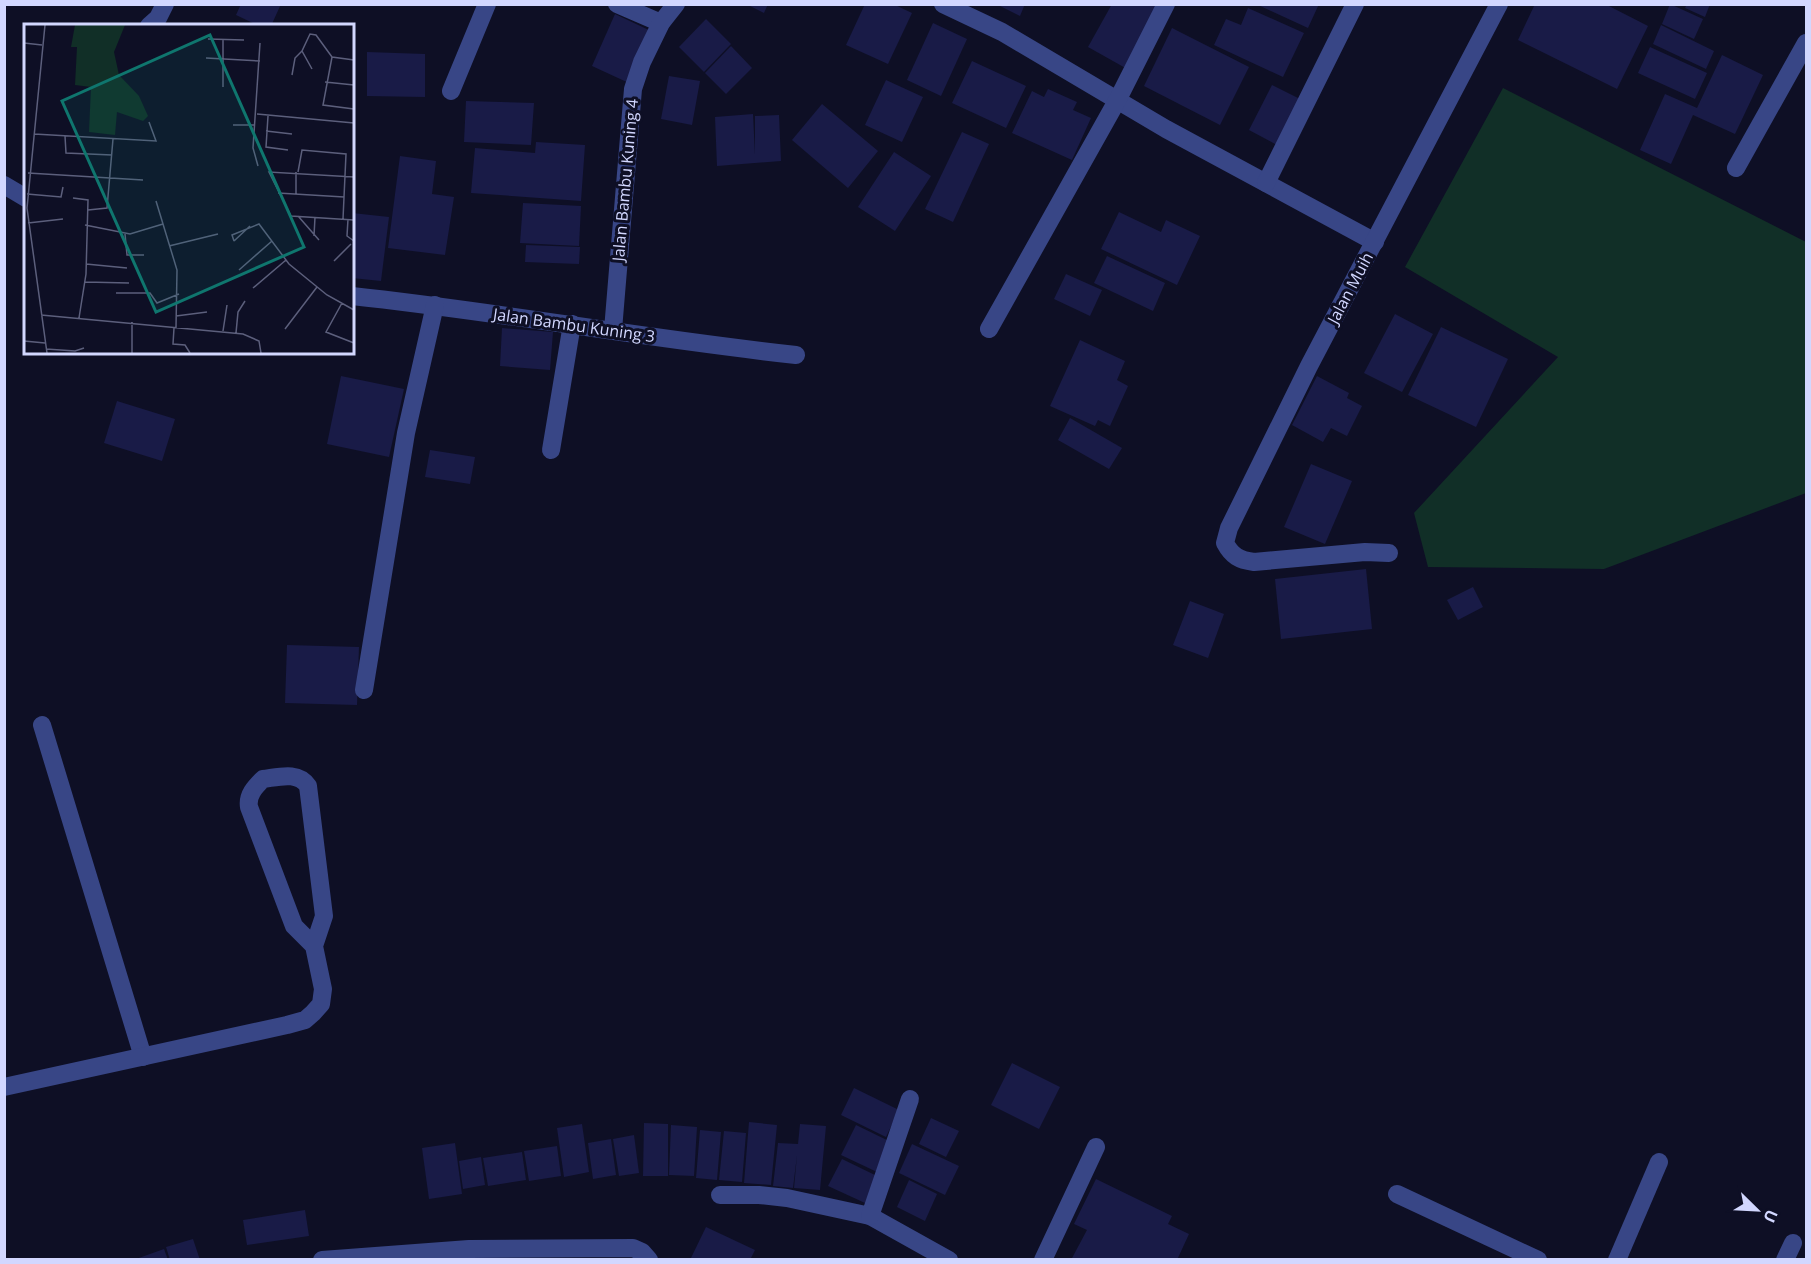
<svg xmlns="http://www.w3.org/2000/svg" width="1811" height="1264" viewBox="0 0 1811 1264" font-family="'Open Sans',sans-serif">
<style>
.green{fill:#112f27}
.building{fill:#191b47}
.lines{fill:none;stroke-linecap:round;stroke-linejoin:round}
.minor{stroke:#384686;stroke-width:18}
.labels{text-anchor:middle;stroke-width:6;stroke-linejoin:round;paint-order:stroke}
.street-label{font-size:16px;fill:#d2d7ff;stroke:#0e0f25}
.inset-road{fill:none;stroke:#5c5f7c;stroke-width:1.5}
.view{fill:#0f766e;fill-opacity:0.15;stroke:#0f766e;stroke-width:3}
.inset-edge{fill:none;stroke:#d2d7ff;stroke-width:3}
</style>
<rect width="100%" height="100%" fill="#0e0f25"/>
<polygon class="green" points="1503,88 1806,242 1806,493 1604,569 1428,567 1414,513 1558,357 1405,267"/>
<g class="building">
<polygon points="241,4 281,4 271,26 259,26 236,15"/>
<polygon points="746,4 768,4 764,13"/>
<polygon points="865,4 893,4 912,13 888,64 846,45"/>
<polygon points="996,4 1025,4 1020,16"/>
<polygon points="1112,4 1154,4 1163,9 1129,70 1088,47"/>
<polygon points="1256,4 1319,4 1308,28"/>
<polygon points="1535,4 1605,4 1648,26 1617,89 1518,40"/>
<polygon points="1670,4 1703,19 1694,39 1662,24"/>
<polygon points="1687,4 1710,4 1705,17 1685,8"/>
<polygon points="1248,8 1304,33 1283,77 1214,45 1226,19 1241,25"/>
<polygon points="615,14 653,32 631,84 592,66"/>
<polygon points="706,19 731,44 704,72 679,47"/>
<polygon points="933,23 967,39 941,96 907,80"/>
<polygon points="1661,25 1714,51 1706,69 1653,44"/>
<polygon points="1172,28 1249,67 1220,125 1144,86"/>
<polygon points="731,46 752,68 726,94 705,73"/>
<polygon points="1650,47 1707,73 1695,99 1638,73"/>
<polygon points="367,52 425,54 425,97 367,96"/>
<polygon points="1722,55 1763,75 1735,134 1693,115 1671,164 1640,150 1665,94 1697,108"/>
<polygon points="972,61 1026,86 1006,128 952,103"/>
<polygon points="669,76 700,81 692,125 661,119"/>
<polygon points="886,80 923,97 902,142 865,125"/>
<polygon points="1272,85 1302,100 1279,146 1249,130"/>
<polygon points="1048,89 1077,102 1073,110 1091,118 1072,160 1012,133 1032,91 1044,97"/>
<polygon points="466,101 534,103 531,145 464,142"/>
<polygon points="822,104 878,151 848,188 792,140"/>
<polygon points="753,114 755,155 755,116 779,115 781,161 717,166 715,117"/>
<polygon points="962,132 989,144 953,222 925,209"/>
<polygon points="536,142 585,145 581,201 471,193 475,148 535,153"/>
<polygon points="894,152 931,176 895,231 858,207"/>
<polygon points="400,156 436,161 432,194 454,197 445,255 388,248"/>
<polygon points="523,203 581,206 579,246 520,243"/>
<polygon points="1119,212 1161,232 1166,220 1200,236 1177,285 1101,249"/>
<polygon points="352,213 389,217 381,281 352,278"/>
<polygon points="526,245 580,247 579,264 525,262"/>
<polygon points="1107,256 1165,283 1153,311 1094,283"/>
<polygon points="1066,274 1102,290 1090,316 1054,299"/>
<polygon points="1395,314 1433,334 1402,392 1364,373"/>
<polygon points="1441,327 1508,359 1476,427 1408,395"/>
<polygon points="502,328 553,332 550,370 500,366"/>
<polygon points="1080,340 1125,361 1117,380 1128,386 1110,426 1098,420 1095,426 1050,406"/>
<polygon points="341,376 404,389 389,457 327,444"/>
<polygon points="1317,376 1349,393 1347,398 1362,406 1347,436 1331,428 1323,442 1292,425"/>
<polygon points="117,401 175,419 162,461 104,443"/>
<polygon points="1070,418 1122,448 1109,469 1058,440"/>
<polygon points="430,450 475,457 470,484 425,477"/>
<polygon points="1311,464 1352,481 1325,544 1284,527"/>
<polygon points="1366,569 1372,629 1281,639 1275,579"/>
<polygon points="1473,587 1483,607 1458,620 1447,600"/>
<polygon points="1190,601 1224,614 1208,658 1173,645"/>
<polygon points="287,645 359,647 357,705 285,703"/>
<polygon points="1012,1063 1060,1087 1039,1129 991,1105"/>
<polygon points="854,1088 899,1110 886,1137 841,1115"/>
<polygon points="931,1118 959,1131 946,1157 919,1144"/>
<polygon points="749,1122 777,1125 771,1185 744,1183"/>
<polygon points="644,1123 668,1124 668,1176 643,1176"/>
<polygon points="582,1124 589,1172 564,1177 557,1128"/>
<polygon points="800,1124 826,1126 820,1190 794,1188 797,1155 793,1188 773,1186 778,1143 798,1144"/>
<polygon points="671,1125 697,1127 694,1176 669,1175"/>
<polygon points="856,1125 891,1142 877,1172 841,1155"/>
<polygon points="700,1130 721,1132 717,1180 696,1178"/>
<polygon points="724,1131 746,1133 742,1182 719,1180"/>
<polygon points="634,1135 639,1173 619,1176 613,1139"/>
<polygon points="611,1139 616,1175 593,1179 588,1143"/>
<polygon points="455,1143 462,1194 429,1199 422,1148"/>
<polygon points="912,1144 959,1166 945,1195 899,1173"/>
<polygon points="557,1146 561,1176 529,1181 524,1151"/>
<polygon points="522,1152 526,1180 488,1186 483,1158"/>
<polygon points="481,1157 485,1185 463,1189 459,1161"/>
<polygon points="842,1159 877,1176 865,1203 828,1186"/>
<polygon points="1096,1179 1172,1216 1168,1224 1189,1234 1177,1260 1071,1260 1087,1230 1074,1224"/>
<polygon points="909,1180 937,1194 925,1221 897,1207"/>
<polygon points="305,1210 309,1236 247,1245 243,1220"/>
<polygon points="706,1227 755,1250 750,1260 690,1260"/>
<polygon points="193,1239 200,1260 170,1260 166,1247"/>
<polygon points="164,1249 168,1260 136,1260 136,1259"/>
</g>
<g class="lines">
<g class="minor">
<polyline points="617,4 661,23"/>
<polyline points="943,4 1002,32 1166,129 1375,242"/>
<polyline points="149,26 158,18 165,4"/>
<polyline points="451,91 487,4"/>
<polyline points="1736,168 1806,43"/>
<polyline points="1266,183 1355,4"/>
<polyline points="4,185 26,198"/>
<path d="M352,296C501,312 648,339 796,355"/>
<polyline points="989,329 1118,99 1166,4"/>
<polyline points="613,330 633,89 642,62 661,23 676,4"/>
<polyline points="551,450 572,324"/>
<path d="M1389,553L1365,552L1254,562C1239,560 1232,556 1225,543L1229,528L1309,366L1499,4"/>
<polyline points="364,690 406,433 435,305"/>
<polyline points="42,725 143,1057"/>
<path d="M4,1087L287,1025L305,1020L313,1013L321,1004L323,989L314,946L324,916L308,786C298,771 279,777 263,779C255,787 247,795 249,807L294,926L314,946"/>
<polyline points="1397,1194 1538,1260"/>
<polyline points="720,1195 759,1195 787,1198 870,1216 949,1260"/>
<polyline points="870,1216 910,1099"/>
<polyline points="322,1260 469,1249 633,1248 642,1252 649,1260"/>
<polyline points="1043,1260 1096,1147"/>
<polyline points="1617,1260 1659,1162"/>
<polyline points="1785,1260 1793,1243"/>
</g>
</g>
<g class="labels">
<g class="street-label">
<text transform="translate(625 180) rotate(-85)" y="6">Jalan Bambu Kuning 4</text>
<text transform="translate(1350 288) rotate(-62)" y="6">Jalan Muih</text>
<text transform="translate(574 325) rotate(8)" y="6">Jalan Bambu Kuning 3</text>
</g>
</g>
<g transform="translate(24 24)">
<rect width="330" height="330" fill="#0e0f25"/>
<path d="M51,1H101L90,28L95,51L115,72L124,92L119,97L93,88L91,111L65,108L67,63L51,61L53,23H47Z" fill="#112f27"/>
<path class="inset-road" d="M21,1L3,184L23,329M184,15L220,16M199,15V63M0,19L18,21M308,33L299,81L330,85M182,34L236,37M288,45L278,27L286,10L292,11L308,33L330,36M268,51L271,34L278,27M301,58L330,61M233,90L330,99M244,92L242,123L264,126M209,101H231M242,107L268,110M10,110L132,117L125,98M41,112L42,129L88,131M234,142L229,124L236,19M274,148L278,126L322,130L319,195M4,149L119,156M330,153L245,148L267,192L330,196M254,169L320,173M3,170L37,173L39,163M272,170V148M49,174L64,176L62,250L55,294M132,177L153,246L152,304M64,186L83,184L89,115M274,192L295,216M324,195L323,212L330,217M4,199L39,195M61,201L106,210L139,200M101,210L103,231H120M290,212L291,193M210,217L208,211L235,200L265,240L303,271L330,286M210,217L226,202M145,222L194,210M310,237L327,220M62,240L103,244M215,246L248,217M61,258L105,259M229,264L262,236M92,269H126L133,279L155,270M318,279L302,308L330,319M17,291L219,310L235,317L237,329M152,292L183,288M150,304L149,320L161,321L166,329M261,305L293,263M199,307L203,281M212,309L214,288L221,277M0,317L21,319M22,325L51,327L60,324M108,329V298"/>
<path class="view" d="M186,11L280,223L132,288L38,77Z"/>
<rect width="330" height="330" class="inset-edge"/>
</g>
<rect width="1811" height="1264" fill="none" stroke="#d2d7ff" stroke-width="12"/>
<g transform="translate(1757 1210) rotate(114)" stroke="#0e0f25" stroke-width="4.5" paint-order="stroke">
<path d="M0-4.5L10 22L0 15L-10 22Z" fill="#d2d7ff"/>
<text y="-9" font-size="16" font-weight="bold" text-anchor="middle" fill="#d2d7ff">U</text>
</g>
</svg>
